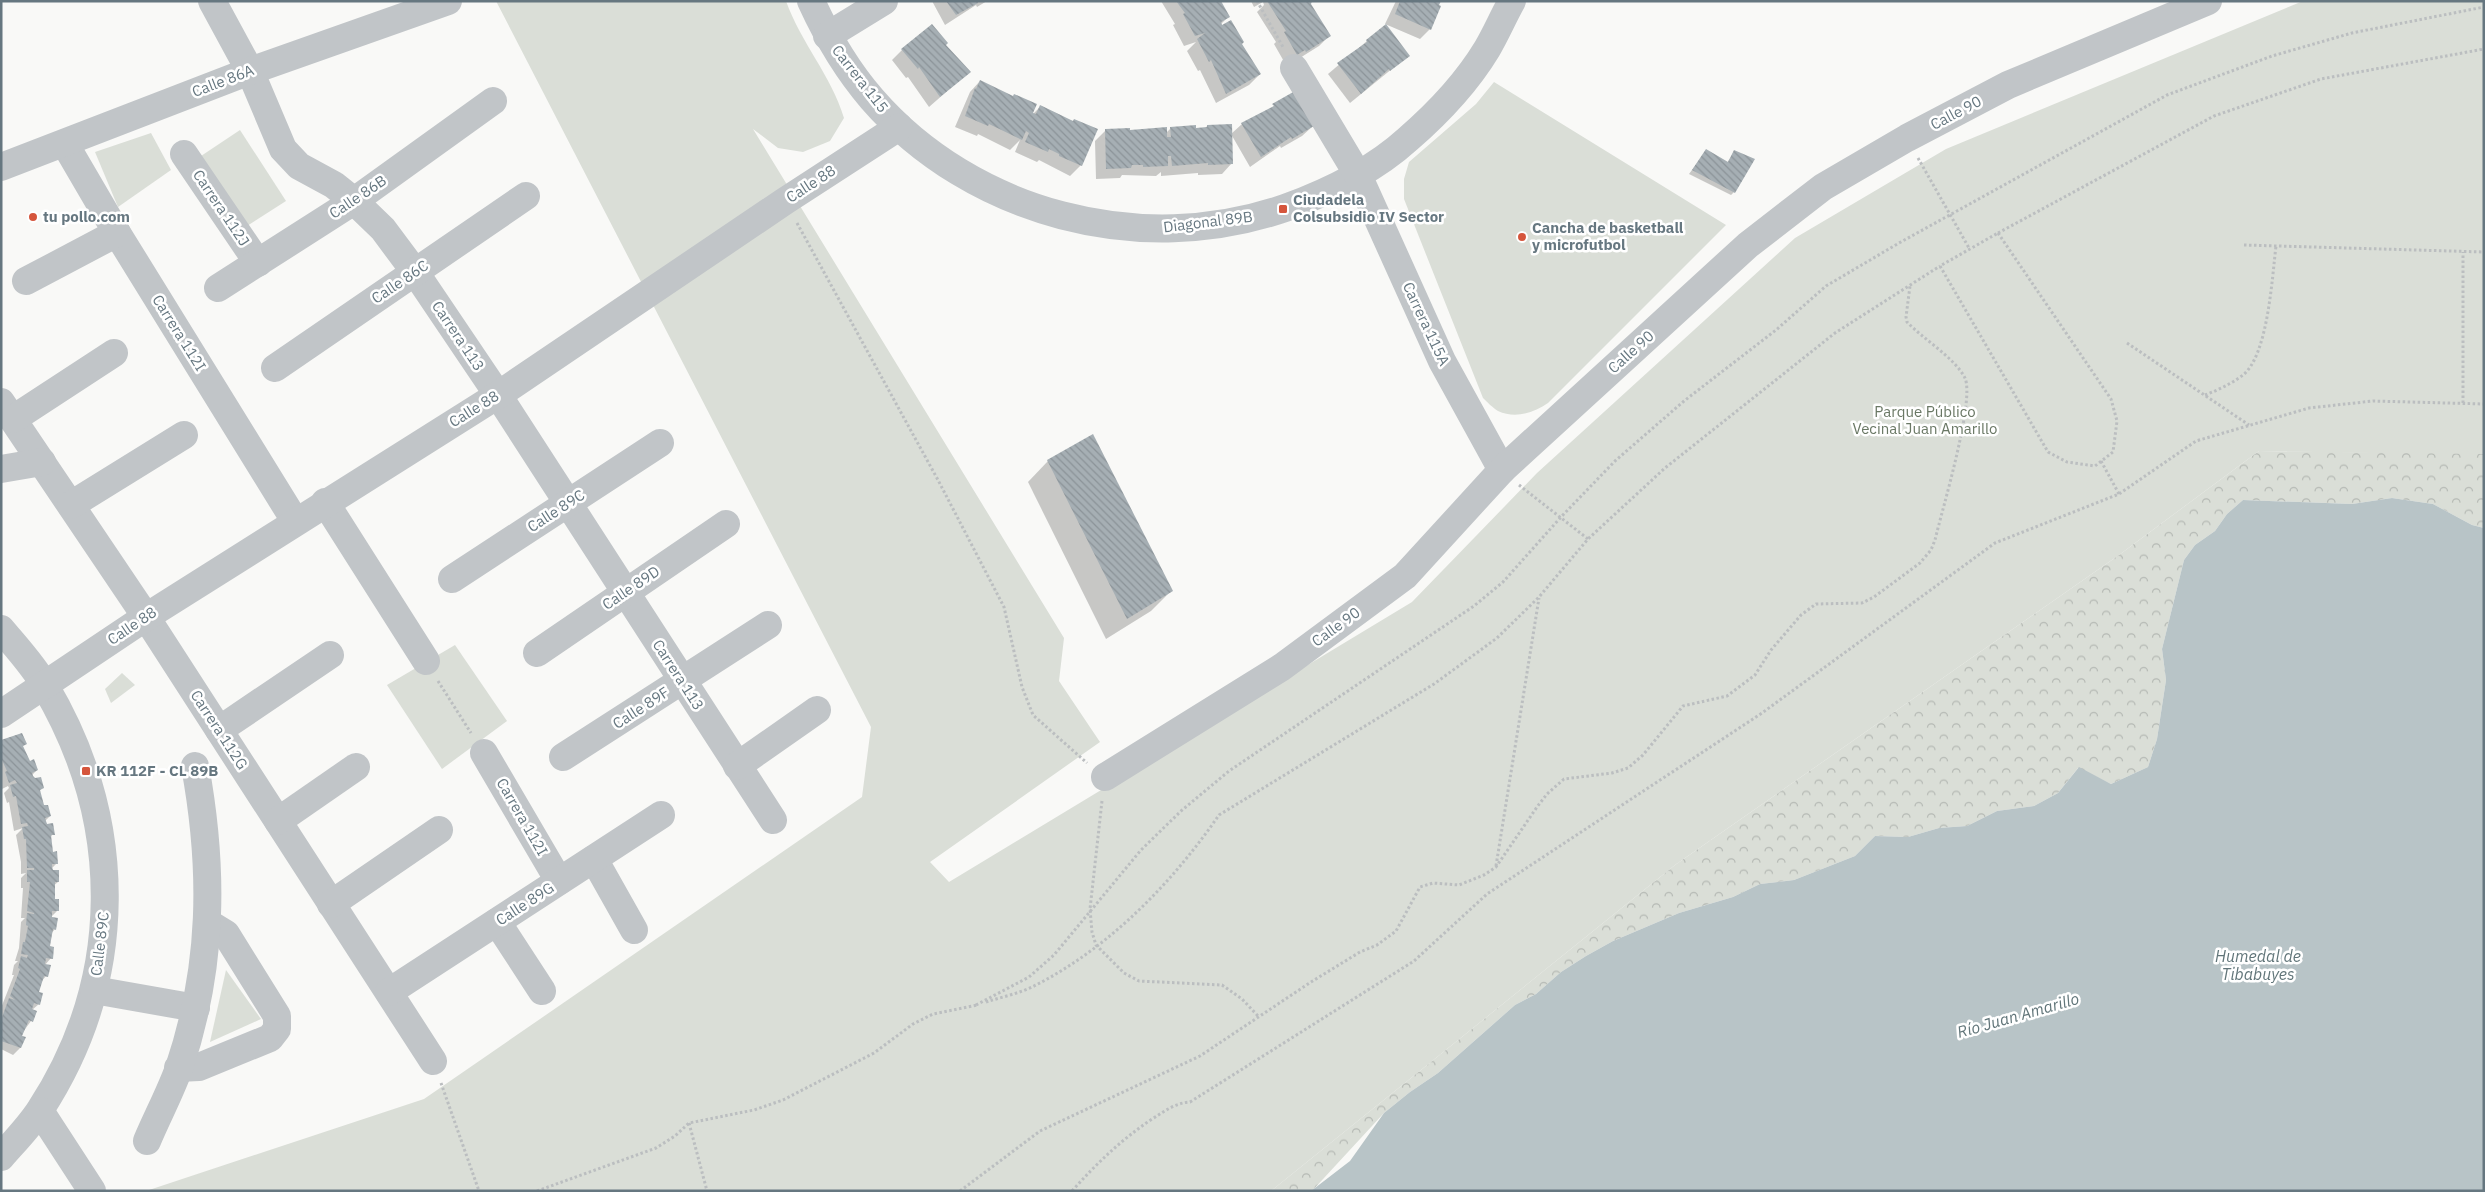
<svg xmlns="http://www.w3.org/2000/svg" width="2485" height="1192" viewBox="0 0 2485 1192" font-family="'IBM Plex Sans',sans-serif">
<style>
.green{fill:#daded7}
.forest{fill:url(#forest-crowns)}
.water{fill:#b8c4c7}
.shadow{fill:#0003}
.building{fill:url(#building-back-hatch)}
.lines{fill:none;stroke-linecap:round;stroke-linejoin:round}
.path{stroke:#bbbec0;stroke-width:3;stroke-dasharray:2.5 2.5;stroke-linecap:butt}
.minor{stroke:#c1c5c8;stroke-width:28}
.poi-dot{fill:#d5553c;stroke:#fff;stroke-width:2}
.labels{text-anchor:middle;stroke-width:5;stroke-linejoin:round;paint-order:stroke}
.street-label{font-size:15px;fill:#667780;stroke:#fff}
.poi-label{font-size:15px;font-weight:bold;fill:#667780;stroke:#fff;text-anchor:start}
.park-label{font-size:15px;fill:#6a7865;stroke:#fff}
.water-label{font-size:16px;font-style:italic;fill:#617579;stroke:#fff}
</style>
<defs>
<pattern id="forest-crowns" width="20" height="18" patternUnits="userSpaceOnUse" patternTransform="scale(1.25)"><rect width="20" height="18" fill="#daded7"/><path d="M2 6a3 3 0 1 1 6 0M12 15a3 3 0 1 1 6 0" fill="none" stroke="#b5b9b4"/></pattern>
<pattern id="building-back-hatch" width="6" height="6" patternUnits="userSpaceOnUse" patternTransform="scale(1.25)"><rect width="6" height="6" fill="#a6afb4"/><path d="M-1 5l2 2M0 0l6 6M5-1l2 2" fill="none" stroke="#8b9398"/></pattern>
</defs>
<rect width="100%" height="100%" fill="#f9f9f7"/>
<g class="green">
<path d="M496,1H786C801,43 831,75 844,118L830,141L803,152L778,148L753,129L1064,638L1059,681L1100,742L930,862L949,882L1412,602L1537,473L1795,238L1946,149L2303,1H2484V455L2259,451L2119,555L1675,865L1271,1191H146L424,1099L862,797L871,727Z"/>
<path d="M1494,82L1726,225L1548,403C1534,413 1515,419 1498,411C1493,408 1487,402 1483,398L1404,199V179L1409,162L1476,104Z"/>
<polygon points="240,130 286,201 247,226 201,156"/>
<polygon points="151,133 171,170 118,207 95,152"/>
<polygon points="455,645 507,721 442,769 387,685"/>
<polygon points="122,673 135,685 111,703 105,689"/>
<polygon points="226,970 261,1019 210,1042"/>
</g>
<polygon class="forest" points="2259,451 2484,454 2484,528 2472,525 2433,504 2392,498 2352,504 2243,500 2227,514 2215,531 2195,545 2184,560 2162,649 2166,680 2157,739 2148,767 2111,784 2078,768 2058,793 2034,806 1997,811 1967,826 1939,828 1908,837 1875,836 1855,856 1794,880 1760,884 1733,897 1679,913 1613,941 1586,956 1561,972 1536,994 1515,1005 1438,1073 1410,1092 1384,1113 1312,1191 1271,1191 1675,865 2119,555"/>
<polygon class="water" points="2392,498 2433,504 2472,525 2484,528 2484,1191 1311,1191 1350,1161 1384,1113 1410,1092 1438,1073 1515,1005 1536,994 1561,972 1586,956 1613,941 1679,913 1733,897 1760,884 1794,880 1855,856 1875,836 1908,837 1939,828 1967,826 1997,811 2034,806 2058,793 2079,767 2111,784 2148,767 2157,739 2166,680 2162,649 2184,560 2195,545 2215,531 2227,514 2243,500 2352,504"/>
<g class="shadow">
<polygon points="932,1 987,1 977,7 976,5 945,25"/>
<polygon points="1161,1 1220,1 1228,17 1221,24 1240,44 1260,74 1249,85 1216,103 1200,70 1198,71 1187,51 1196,42 1184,46 1173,25 1175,24"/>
<polygon points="1251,1 1311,1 1310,5 1329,36 1319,46 1295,61 1286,65 1274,44 1276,42 1257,12 1264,5 1263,2 1254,7"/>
<polygon points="1396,1 1440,1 1430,29 1420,39 1385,24"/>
<polygon points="1367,41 1409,55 1350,103 1328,74"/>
<polygon points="945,45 969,72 929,107 908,77 906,78 892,60 902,50"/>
<polygon points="980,81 1031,116 1041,106 1062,116 1081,165 1070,176 1039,160 1037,162 1015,152 1020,140 1010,150 978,134 977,136 955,127 970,92"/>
<polygon points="1294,93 1313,126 1302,136 1281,148 1280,146 1250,167 1231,134 1232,163 1222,174 1198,175 1198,173 1161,176 1161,172 1156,176 1122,175 1120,178 1096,179 1095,141 1106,130 1166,133 1171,128 1205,129 1207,126 1231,134 1242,124 1268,110"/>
<polygon points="1706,151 1727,163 1734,152 1734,192 1731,195 1689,174"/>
<polygon points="1048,461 1172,590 1151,611 1106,639 1028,482"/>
<polygon points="1,743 25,744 22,747 29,763 37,770 32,775 42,788 39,791 43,807 50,816 45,821 53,834 50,838 51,853 57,863 51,869 58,882 53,886 53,900 57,911 50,918 55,929 51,934 49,947 51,958 45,965 46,976 41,982 37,993 39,1004 32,1010 31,1021 20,1036 24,1038 20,1048 13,1055 1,1049 1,1008 14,975 12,975 14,965 18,961 15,961 19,948 21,922 25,918 21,918 23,888 21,888 21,878 26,873 21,874 21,862 16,835 23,828 14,831 9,802 7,803 4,793 9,788 8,786 2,789 1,785"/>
</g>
<g class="building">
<polygon points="946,1 977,1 978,3 956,15"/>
<polygon points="1176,1 1221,1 1230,17 1221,22 1222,25 1231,20 1244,42 1242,44 1261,74 1226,94 1211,60 1209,62 1197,39 1205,33 1195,36 1183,14 1185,13"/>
<polygon points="1267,1 1312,1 1311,4 1331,36 1306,52 1305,50 1297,55 1284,32 1286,31"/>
<polygon points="1400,1 1441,1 1439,5 1441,6 1431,30 1395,14"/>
<polygon points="932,24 948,43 946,45 971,72 940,97 919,67 918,69 901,49"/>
<polygon points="1386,24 1410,56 1390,71 1389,69 1361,94 1337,63 1367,42 1366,40"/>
<polygon points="980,80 1013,96 1014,94 1037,104 1033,113 1036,114 1040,105 1073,121 1074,119 1098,129 1082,166 1059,156 1059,154 1049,149 1048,152 1025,142 1029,133 1026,131 1022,140 989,124 988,126 965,116 975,88 976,89"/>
<polygon points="1295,91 1314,126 1292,139 1291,137 1261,157 1241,123 1274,106 1272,104"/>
<polygon points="1232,124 1233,164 1208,165 1208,163 1172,166 1171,156 1168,156 1168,166 1143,167 1143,165 1132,165 1131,168 1106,169 1105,129 1130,128 1130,130 1167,127 1167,137 1171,137 1170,127 1196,125 1196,128 1207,127 1207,125"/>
<polygon points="1706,149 1728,162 1734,150 1755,159 1735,193 1692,170"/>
<polygon points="1093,434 1173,591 1127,619 1047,460"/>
<polygon points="22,733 27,744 23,746 30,761 34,759 38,770 32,773 33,776 35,778 41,777 44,788 40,790 44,805 48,805 51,816 45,818 47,824 53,823 55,835 51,835 53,852 57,851 58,864 52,864 52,867 53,870 59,870 59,882 55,882 55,899 59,899 59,911 52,911 52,917 58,918 56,930 53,929 50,946 54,947 53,959 46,958 45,964 51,965 48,977 44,976 39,992 43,993 40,1005 34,1003 32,1009 37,1011 33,1022 29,1020 22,1036 26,1037 21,1048 1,1041 1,1020 9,998 15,1000 10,996 20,969 18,968 21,956 27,958 28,955 21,954 23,942 25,942 28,926 26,925 27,913 34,914 34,913 27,911 30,882 27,882 27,870 34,870 34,868 27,868 26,839 24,839 22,827 28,826 27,823 21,824 16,796 13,797 10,785 17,783 15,780 9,783 5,772 7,771 1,758 1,740"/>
</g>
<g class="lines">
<g class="path">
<polyline points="1257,1 1283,47"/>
<polyline points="1918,158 1969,248"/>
<polyline points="797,223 938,480 1004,607 1022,687 1033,715 1087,763"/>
<polygon points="1998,233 2111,399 2117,421 2113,452 2095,466 2067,462 2048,452 1940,266"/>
<polyline points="1998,233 2214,116 2321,79 2484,49"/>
<polyline points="2244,245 2484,252"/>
<polyline points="2127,343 2249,425"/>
<path d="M2205,395C2218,390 2231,384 2243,375C2268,355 2272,278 2276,246"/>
<polyline points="2463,403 2463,252"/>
<polyline points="2101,461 2119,494"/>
<polyline points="1519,485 1588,539"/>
<polyline points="438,681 471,733"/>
<polyline points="1102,801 1090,909 1092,932 1096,945 1124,973 1139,981 1222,985 1242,999 1259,1017"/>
<polyline points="1496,866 1539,598"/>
<path d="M986,1002C1002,997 1021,993 1036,985C1110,947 1172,883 1219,815L1434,684L1497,638L1539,597L1588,539L1665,468L1835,333L1940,266"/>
<polyline points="976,1005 1029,977 1054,955 1141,850 1181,811 1229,771 1474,606 1503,582 1561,517 1615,461 1684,401 1776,330 1826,286 1899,243 2167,95 2272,56 2352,33 2484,7"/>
<polyline points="441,1083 479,1191"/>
<polyline points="689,1123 707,1191"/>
<polyline points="537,1191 656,1148 675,1136 689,1123 754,1110 783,1100 874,1053 913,1024 933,1014 977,1005"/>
<path d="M960,1191L1040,1131L1200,1056L1311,982L1360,952L1377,945L1396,931L1420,887L1433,883L1459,885L1484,875L1496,867L1537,807L1547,794L1564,779L1612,773L1628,768L1643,755L1683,706L1727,696L1755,675L1771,650L1801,615L1816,604L1862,603L1874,597L1920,563L1931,550L1935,540C1942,510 1975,401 1965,378C1955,358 1923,339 1907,322L1906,317L1910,286"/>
<path d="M1072,1191C1097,1163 1121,1140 1152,1119C1165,1111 1175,1103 1190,1102L1414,961L1487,894L1762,713L1995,543L2119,494L2196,441L2309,408L2373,401L2484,404"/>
</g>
<g class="minor">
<polyline points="212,1 250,71 283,149 299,166 334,185 354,201 383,229 415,272 498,395 773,820"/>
<path d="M811,1C827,36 846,69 872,99C972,214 1141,258 1285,208C1329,192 1374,170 1408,139C1438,113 1467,82 1487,49C1496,34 1503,17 1512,1"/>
<polyline points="827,36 884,1"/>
<polyline points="1294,68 1358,175 1442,361 1502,470"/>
<polyline points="65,144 117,233 295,521"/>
<polyline points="184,154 258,263"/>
<polyline points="1,167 250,71 448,1"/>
<polyline points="26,281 117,233"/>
<polyline points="218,288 354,201 493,101"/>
<polyline points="275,368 526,196"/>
<polyline points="1,402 146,617 433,1061"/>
<polyline points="13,419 114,353"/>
<polyline points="1,469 42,462"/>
<polyline points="325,502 426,661"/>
<polyline points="71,505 184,435"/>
<polyline points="452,579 660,443"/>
<path d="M1,629C16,647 34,666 45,686C125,821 126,978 40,1110C29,1127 14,1142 1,1157"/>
<polyline points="537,653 726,524"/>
<polyline points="1,714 146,617 498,395 785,201 899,127"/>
<polyline points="219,730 330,655"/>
<polyline points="484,753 559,881"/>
<polyline points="563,757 768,625"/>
<polyline points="737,766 817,710"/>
<polyline points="1105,777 1282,667 1405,576 1502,470 1748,245 1823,187 1907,138 2008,85 2208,1"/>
<polyline points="278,821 356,767"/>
<polyline points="594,859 634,930"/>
<polyline points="331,904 439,830"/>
<polyline points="497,922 542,991"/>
<polyline points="94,990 196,1008"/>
<polyline points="389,992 661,815"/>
<polyline points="178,1068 199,1067 270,1038 277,1029 277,1016 226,934 208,923"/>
<polyline points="40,1111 92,1191"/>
<path d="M147,1141C157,1117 170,1093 179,1068C213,967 214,870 195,766"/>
</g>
</g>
<g class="poi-dot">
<rect x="1278" y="204" width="10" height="10" rx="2.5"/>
<circle cx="33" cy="217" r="5"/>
<circle cx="1522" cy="237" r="5"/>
<rect x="81" y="766" width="10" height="10" rx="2.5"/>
</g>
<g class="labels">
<g class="street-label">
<text transform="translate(860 79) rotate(52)" y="5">Carrera 115</text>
<text transform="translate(223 81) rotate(-21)" y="5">Calle 86A</text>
<text transform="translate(1956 113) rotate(-28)" y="5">Calle 90</text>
<text transform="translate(811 184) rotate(-33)" y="5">Calle 88</text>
<text transform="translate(358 197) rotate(-34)" y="5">Calle 86B</text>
<text transform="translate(221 208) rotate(56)" y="5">Carrera 112J</text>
<text transform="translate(1208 222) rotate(-7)" y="5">Diagonal 89B</text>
<text transform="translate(400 282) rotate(-34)" y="5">Calle 86C</text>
<text transform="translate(1426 324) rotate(65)" y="5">Carrera 115A</text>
<text transform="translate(179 333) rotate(58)" y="5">Carrera 112I</text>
<text transform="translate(458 336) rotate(56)" y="5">Carrera 113</text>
<text transform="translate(1631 352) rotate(-42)" y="5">Calle 90</text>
<text transform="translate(474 409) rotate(-32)" y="5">Calle 88</text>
<text transform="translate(556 511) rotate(-33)" y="5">Calle 89C</text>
<text transform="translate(631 588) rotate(-34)" y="5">Calle 89D</text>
<text transform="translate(132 626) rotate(-34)" y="5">Calle 88</text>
<text transform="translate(1336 627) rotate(-36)" y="5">Calle 90</text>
<text transform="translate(678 675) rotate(57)" y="5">Carrera 113</text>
<text transform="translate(641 708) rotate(-33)" y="5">Calle 89F</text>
<text transform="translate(219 730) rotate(57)" y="5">Carrera 112G</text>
<text transform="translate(522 817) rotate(60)" y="5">Carrera 112I</text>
<text transform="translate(525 904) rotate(-33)" y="5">Calle 89G</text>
<text transform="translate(100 944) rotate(-83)" y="5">Calle 89C</text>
</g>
<g class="poi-label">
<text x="1293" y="205">Ciudadela<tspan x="1293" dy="17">Colsubsidio IV Sector</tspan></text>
<text x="43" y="222">tu pollo.com</text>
<text x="1532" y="233">Cancha de basketball<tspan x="1532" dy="17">y microfutbol</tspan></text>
<text x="96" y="776">KR 112F - CL 89B</text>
</g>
<g class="park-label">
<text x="1925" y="417">Parque Público<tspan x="1925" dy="17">Vecinal Juan Amarillo</tspan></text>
</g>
<g class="water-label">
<text x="2258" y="962">Humedal de<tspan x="2258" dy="18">Tibabuyes</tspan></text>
<text transform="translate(2018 1015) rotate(-16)" y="6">Río Juan Amarillo</text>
</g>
</g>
<rect width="2485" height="1192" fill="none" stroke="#667780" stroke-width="5"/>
</svg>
